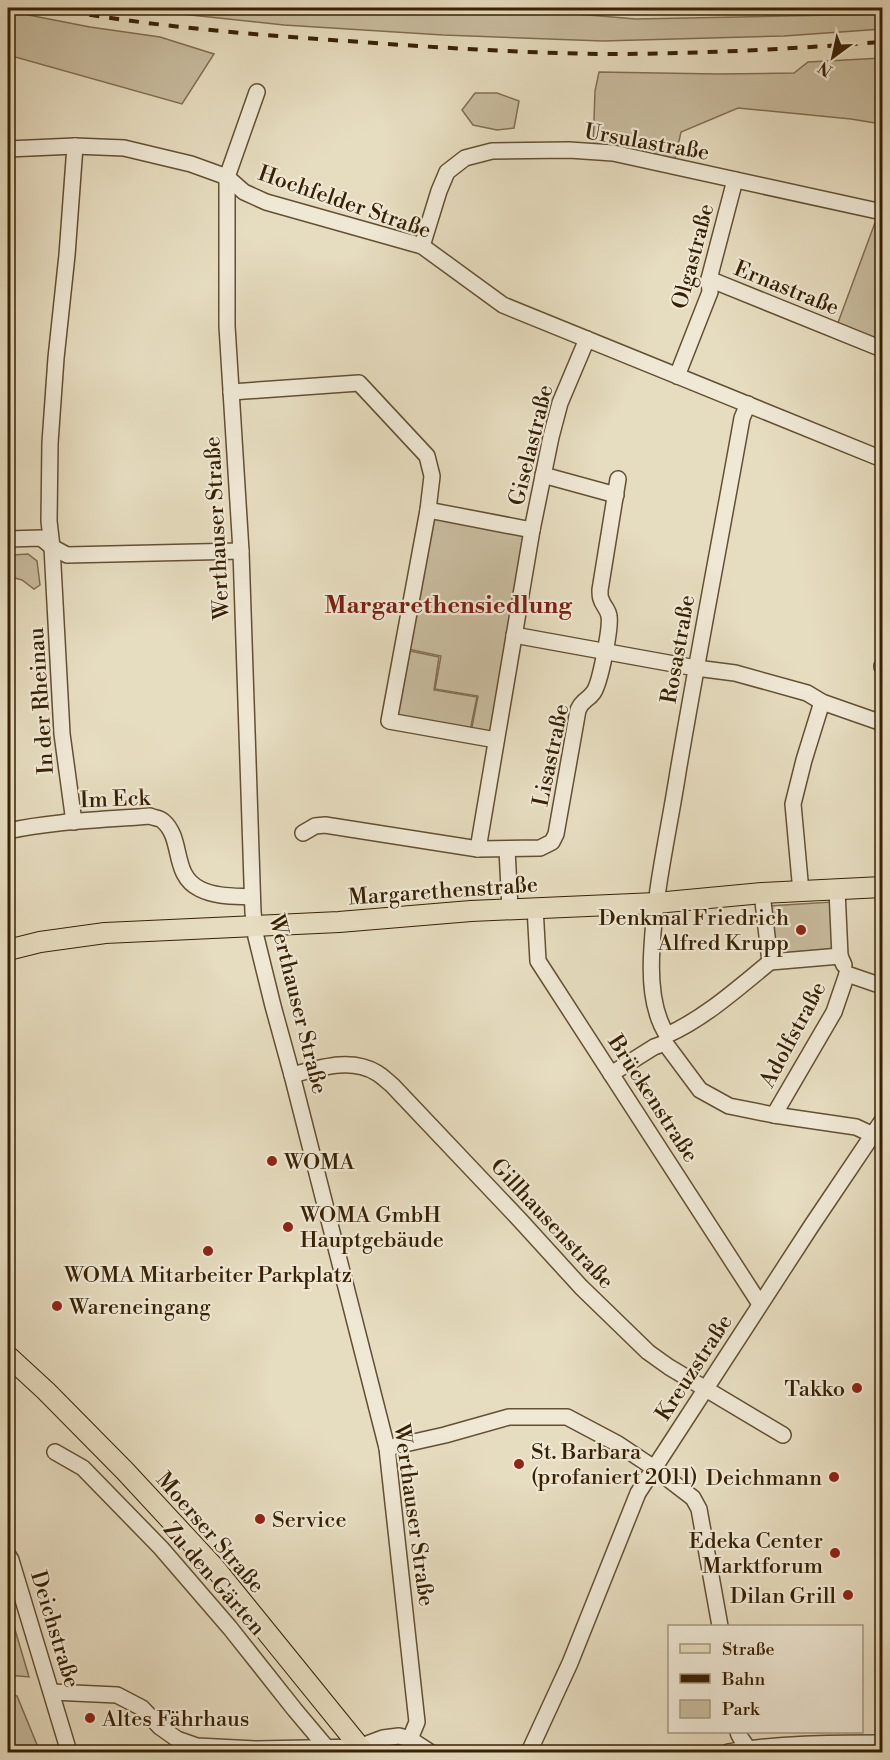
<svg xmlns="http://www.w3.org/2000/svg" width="890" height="1760" viewBox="0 0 890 1760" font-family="'Libre Bodoni',serif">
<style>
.green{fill:#c8bc9f;stroke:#806e51;stroke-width:1.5}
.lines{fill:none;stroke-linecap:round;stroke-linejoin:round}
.minor-casing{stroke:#635032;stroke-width:18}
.major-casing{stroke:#372103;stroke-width:22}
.minor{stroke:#efe8d5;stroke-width:15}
.major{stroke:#e6dcbf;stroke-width:20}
.rail{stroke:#372103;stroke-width:4;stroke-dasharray:10 10;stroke-linecap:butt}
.poi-dot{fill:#8f2418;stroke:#efe8d5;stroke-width:2}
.labels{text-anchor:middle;stroke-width:4.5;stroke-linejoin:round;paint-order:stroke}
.street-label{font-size:22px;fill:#372103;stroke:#efe8d5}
.poi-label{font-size:22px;fill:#372103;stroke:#efe8d5;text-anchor:start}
.neighbourhood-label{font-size:24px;font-weight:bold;fill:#7a1f14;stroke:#efe8d5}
</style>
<rect width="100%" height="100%" fill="#e6dcbf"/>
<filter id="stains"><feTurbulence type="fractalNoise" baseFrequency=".00333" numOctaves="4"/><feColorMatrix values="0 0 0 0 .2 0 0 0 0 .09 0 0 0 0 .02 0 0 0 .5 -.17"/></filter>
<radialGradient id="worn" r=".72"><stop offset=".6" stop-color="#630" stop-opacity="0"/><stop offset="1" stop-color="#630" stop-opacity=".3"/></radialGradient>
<g class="green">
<polygon points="125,8 506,8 636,19 882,14 882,29 784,36 603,41 443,35 284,25"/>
<polygon points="8,11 90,27 160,37 214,54 182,104 8,55"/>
<polygon points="882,58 882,124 851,119 738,108 681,132 674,163 593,148 595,91 599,72 718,74 794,73 808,62"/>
<polygon points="475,93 497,93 519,101 514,128 497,130 473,125 462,110"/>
<polygon points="876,220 882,221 882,346 836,328"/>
<polygon points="431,516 525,534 491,736 471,732 478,696 435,689 441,656 408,649"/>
<polygon points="8,553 12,555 28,554 37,561 40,585 34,589 22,580 8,576"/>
<polygon points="410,651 439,657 434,690 477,697 470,731 397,718"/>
<polygon points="832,902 833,952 774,957 768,906"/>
<polygon points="8,1606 29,1677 8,1675"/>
<polygon points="8,1694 17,1696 40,1752 8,1752"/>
</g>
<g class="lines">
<g class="minor-casing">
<g id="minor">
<polyline points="257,92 227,177 227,326 241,551 253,912 256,937 273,1006 292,1075 387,1448 417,1722 410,1739"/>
<polyline points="8,149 75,146 124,148 191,164 227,177 244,192 266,202 422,246 503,305 882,459"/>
<polyline points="422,246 439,191 447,172 465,158 492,151 569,150 613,153 882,212"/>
<polyline points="709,279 882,349"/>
<polyline points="677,376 710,292 709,279 735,180"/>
<polyline points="231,392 359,383 427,456 432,476 428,510 389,721 496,740"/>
<polyline points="543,475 616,495"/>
<polyline points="428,510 532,530"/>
<polyline points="8,539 41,538 52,547 67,555 241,551"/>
<polyline points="514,635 696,668 735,673 807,693 822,702 882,723"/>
<polyline points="882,667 882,666"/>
<polyline points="74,822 62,734 52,547 49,521 50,443 56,358 67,255 75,146"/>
<path d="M8,831C54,821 102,820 150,816C154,818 160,818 163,821C184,839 171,875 200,889C216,897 235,896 252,897"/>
<path d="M303,833L315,826L325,825L478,849L540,848L552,842L556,834L578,710C583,699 587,701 593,693C600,685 611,627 609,616C608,609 603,606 601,599C600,597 600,593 600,590L618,479"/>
<polyline points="478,849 532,530 551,437 560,403 587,339"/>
<polyline points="507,849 510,909"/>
<polyline points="837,890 840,956 844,965"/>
<polyline points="801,892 793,804 804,760 822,702"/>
<polyline points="762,893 770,962 840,956"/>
<polyline points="535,907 538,961 760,1304"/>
<polyline points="847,974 882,986"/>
<path d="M667,1035C651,1010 650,977 652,947C655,889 669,830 678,772C698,654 721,536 742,418L748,404"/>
<path d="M667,1035C705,1018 738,988 770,962"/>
<polyline points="665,1043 700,1090 729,1106 774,1115 856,1127 873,1135"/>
<polyline points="611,1074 654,1047 665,1043"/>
<path d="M292,1075C319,1068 351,1057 377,1073C382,1076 387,1081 392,1085L519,1219L581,1287L648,1352L669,1367L783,1435"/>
<polyline points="774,1115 834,1012 847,974"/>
<polyline points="387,1448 445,1435 509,1417 567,1417 618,1444 654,1468 693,1498 699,1509 720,1626"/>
<polyline points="55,1452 83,1468 161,1548 230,1628 295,1710 327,1748 333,1752"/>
<polyline points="8,1555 11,1560 69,1752"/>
<polyline points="52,1692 117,1695 142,1708 160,1727 177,1739 197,1746 256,1749 359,1747 383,1738 399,1736 410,1739 430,1752"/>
<path d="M738,1732C740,1740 747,1744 749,1752"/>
<polyline points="529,1752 570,1663 638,1493 812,1225 882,1121"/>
<path d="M728,1752C779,1743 831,1743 882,1743"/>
</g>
</g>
<g class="major-casing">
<g id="major">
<polyline points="8,950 40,942 105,933 339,922 471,911 656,903 762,893 882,887"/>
<polyline points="8,1356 46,1391 125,1471 214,1567 364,1752"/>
</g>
</g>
<use href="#minor" class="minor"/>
<use href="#major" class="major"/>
<path class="rail" d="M50,8C153,27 257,35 361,42C443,48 524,53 606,54C698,54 790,49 882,42"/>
</g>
<g class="poi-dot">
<circle cx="801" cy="930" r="6"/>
<circle cx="272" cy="1161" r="6"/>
<circle cx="288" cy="1227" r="6"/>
<circle cx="208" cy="1251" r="6"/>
<circle cx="57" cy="1306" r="6"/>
<circle cx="857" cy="1388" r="6"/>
<circle cx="519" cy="1464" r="6"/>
<circle cx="834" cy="1477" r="6"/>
<circle cx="260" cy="1519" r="6"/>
<circle cx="835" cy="1553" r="6"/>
<circle cx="848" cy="1595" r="6"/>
<circle cx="90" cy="1718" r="6"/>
</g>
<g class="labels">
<g class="street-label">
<text transform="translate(647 141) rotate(10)" y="8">Ursulastraße</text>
<text transform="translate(345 201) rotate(19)" y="8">Hochfelder Straße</text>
<text transform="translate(692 256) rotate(-75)" y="8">Olgastraße</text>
<text transform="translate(787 287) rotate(22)" y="8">Ernastraße</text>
<text transform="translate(530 445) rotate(-76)" y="8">Giselastraße</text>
<text transform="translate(216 528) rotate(-93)" y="8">Werthauser Straße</text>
<text transform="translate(677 649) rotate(-80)" y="8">Rosastraße</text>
<text transform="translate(40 701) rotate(-94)" y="8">In der Rheinau</text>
<text transform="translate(550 755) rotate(-78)" y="8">Lisastraße</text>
<text transform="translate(115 798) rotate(-2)" y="8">Im Eck</text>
<text transform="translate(443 890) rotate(-4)" y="8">Margarethenstraße</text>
<text transform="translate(299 1004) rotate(76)" y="8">Werthauser Straße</text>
<text transform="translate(792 1034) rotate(-62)" y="8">Adolfstraße</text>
<text transform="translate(654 1098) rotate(57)" y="8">Brückenstraße</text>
<text transform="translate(553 1223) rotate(47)" y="8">Gillhausenstraße</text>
<text transform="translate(693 1367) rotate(-57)" y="8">Kreuzstraße</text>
<text transform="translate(415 1515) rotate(82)" y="8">Werthauser Straße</text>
<text transform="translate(211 1532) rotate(49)" y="8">Moerser Straße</text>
<text transform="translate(215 1578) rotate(49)" y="8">Zu den Gärten</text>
<text transform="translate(56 1629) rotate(73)" y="8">Deichstraße</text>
</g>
<g class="poi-label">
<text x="789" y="925" text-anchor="end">Denkmal Friedrich<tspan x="789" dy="25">Alfred Krupp</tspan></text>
<text x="284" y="1169">WOMA</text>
<text x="300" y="1222">WOMA GmbH<tspan x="300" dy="25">Hauptgebäude</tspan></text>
<text x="208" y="1282" text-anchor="middle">WOMA Mitarbeiter Parkplatz</text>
<text x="69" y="1314">Wareneingang</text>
<text x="845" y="1396" text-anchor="end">Takko</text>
<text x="531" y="1459">St. Barbara<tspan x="531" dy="25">(profaniert 2011)</tspan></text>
<text x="822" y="1485" text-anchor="end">Deichmann</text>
<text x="272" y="1527">Service</text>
<text x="823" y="1548" text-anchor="end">Edeka Center<tspan x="823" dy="25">Marktforum</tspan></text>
<text x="836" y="1603" text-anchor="end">Dilan Grill</text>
<text x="102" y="1726">Altes Fährhaus</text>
</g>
<g class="neighbourhood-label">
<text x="448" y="613">Margarethensiedlung</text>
</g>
</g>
<rect width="890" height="1760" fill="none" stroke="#e6dcbf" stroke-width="30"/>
<rect x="9" y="9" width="872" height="1742" fill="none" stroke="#372103" stroke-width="3"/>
<rect x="15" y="15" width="860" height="1730" fill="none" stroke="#372103" stroke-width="1.5"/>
<rect x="668" y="1625" width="195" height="108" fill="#efe8d5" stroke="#a59881" stroke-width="1.5"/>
<rect x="680" y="1644" width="30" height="9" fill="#e6dcbf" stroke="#a59881" stroke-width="1.5"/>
<text x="722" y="1655" font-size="18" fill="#372103">Straße</text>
<rect x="680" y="1674" width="30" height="9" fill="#372103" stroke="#a59881" stroke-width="1.5"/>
<text x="722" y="1685" font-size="18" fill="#372103">Bahn</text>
<rect x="680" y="1700" width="30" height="18" fill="#c8bc9f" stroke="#a59881" stroke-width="1.5"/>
<text x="722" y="1715" font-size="18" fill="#372103">Park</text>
<g transform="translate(833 57) rotate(213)" stroke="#efe8d5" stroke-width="4.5" paint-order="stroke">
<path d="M0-4.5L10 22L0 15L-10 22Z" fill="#372103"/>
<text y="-9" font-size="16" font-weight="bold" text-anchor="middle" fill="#372103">N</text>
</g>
<rect width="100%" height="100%" filter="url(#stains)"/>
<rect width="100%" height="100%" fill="url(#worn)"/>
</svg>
